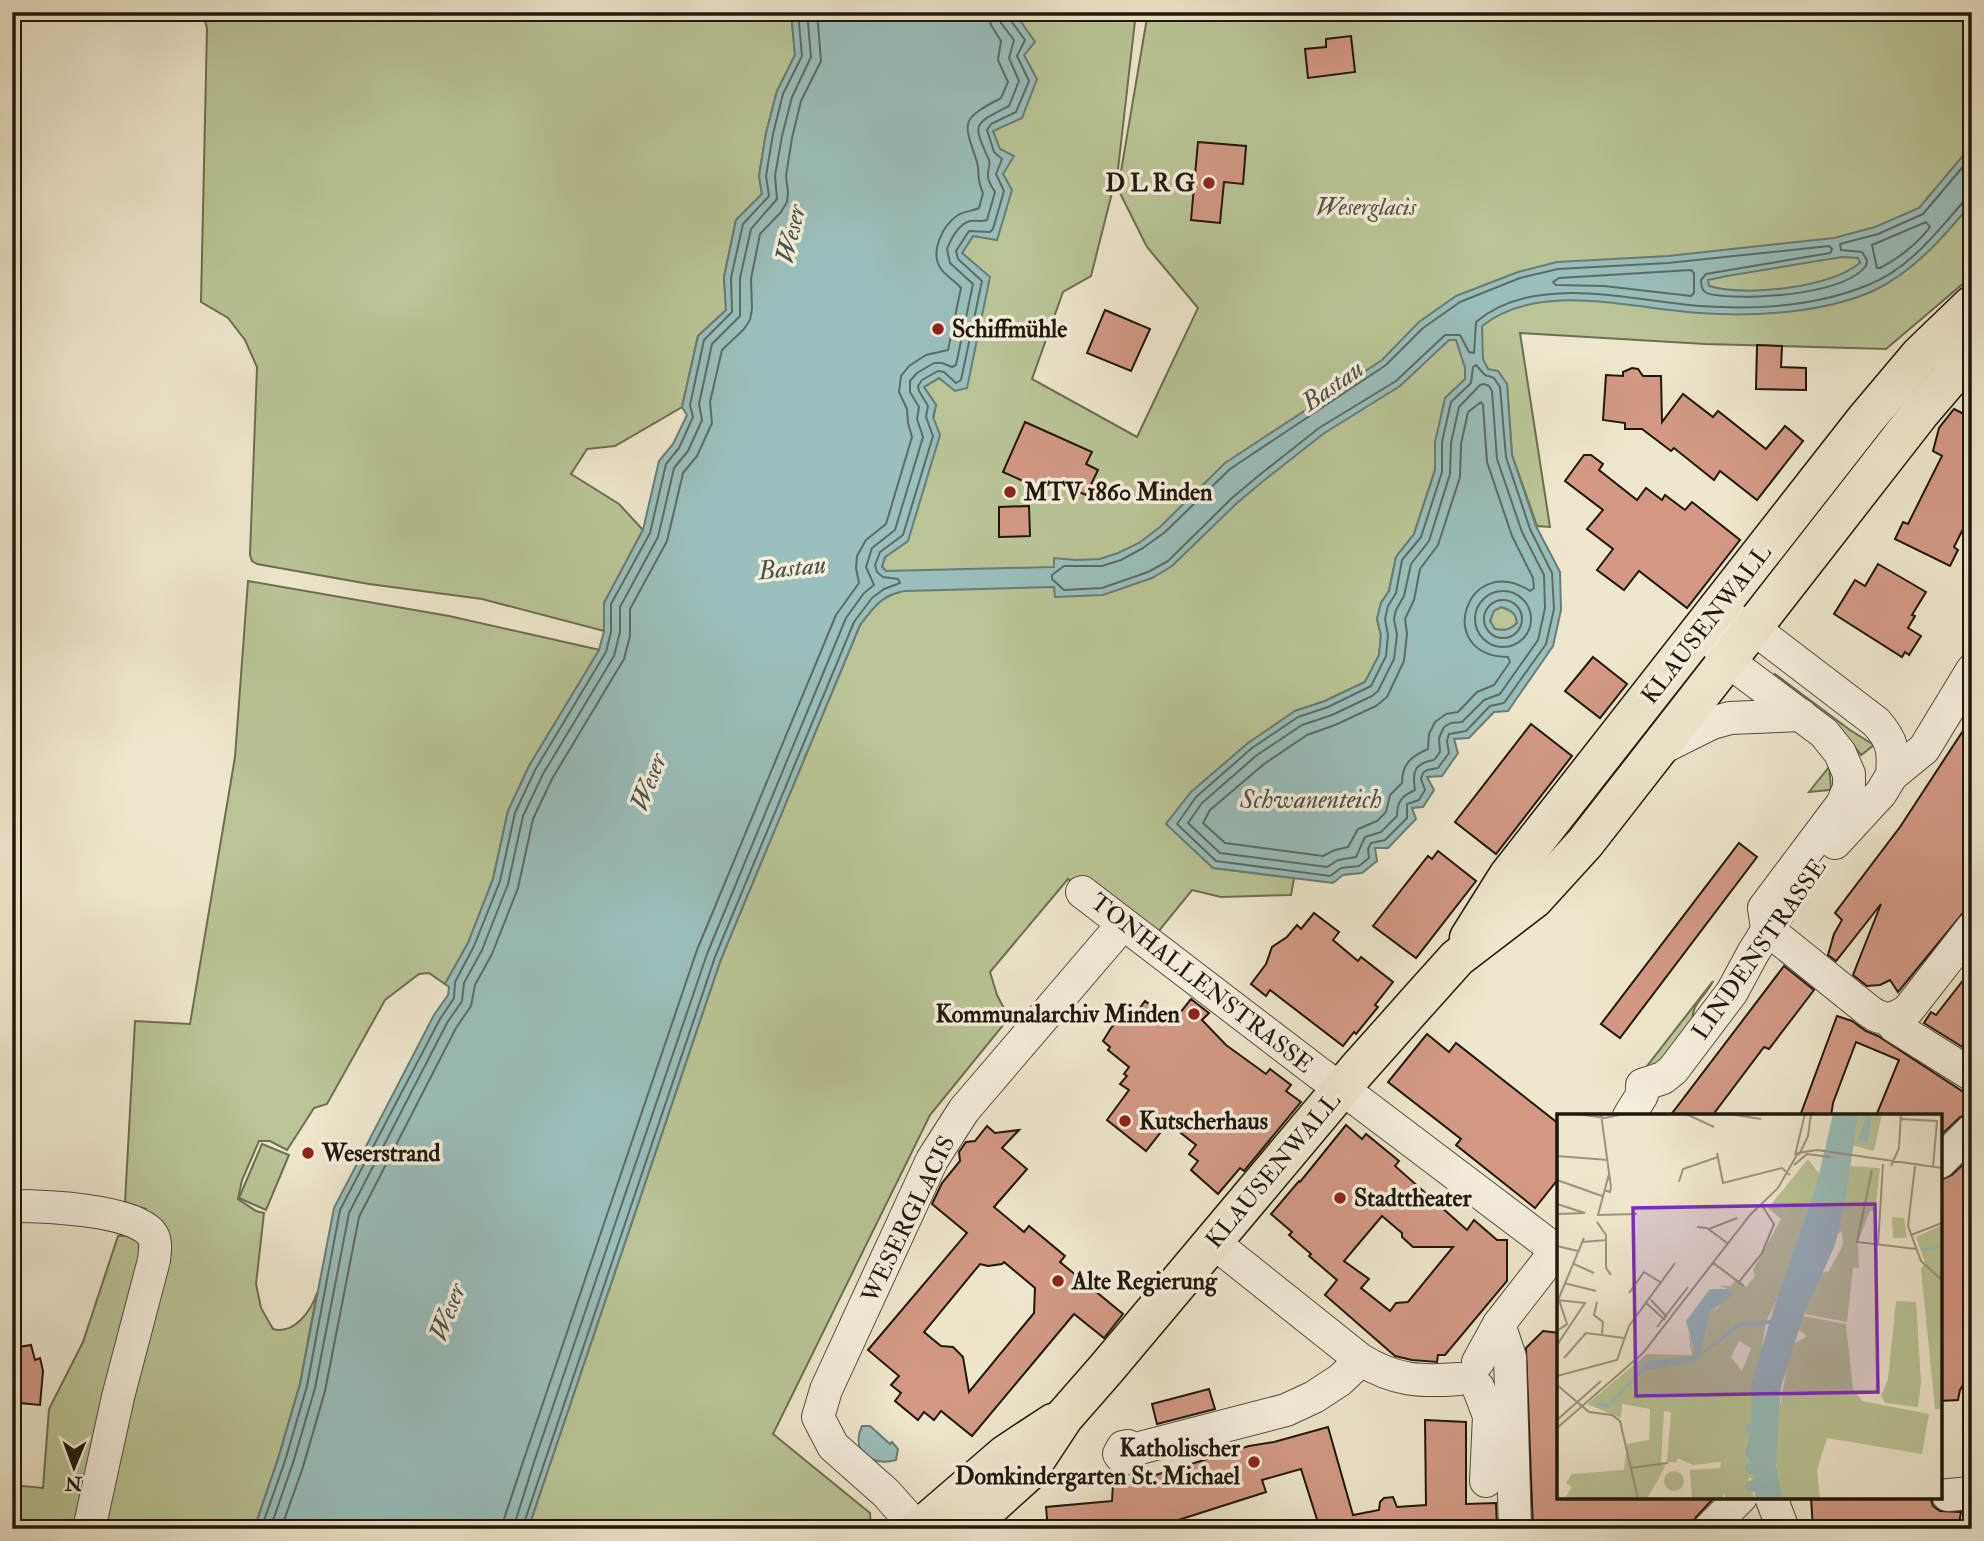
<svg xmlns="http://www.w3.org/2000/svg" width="1984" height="1541" viewBox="0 0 1984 1541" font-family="'IM FELL Double Pica',serif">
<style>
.green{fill:#bac597;stroke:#6c6e52;stroke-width:2}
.water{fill:#9abfbc;stroke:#697c76;stroke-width:2;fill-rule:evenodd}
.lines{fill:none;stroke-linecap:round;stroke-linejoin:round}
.shore{stroke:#5c6b64;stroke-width:2}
.building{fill:#d39985;stroke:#1f170c;stroke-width:2;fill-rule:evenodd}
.minor-casing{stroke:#534b3c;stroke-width:34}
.major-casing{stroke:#1f170c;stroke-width:41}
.minor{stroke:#f5efde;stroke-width:32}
.major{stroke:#efe7cd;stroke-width:38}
.poi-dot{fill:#8f2418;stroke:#f5efde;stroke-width:2.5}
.labels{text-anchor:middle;stroke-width:7;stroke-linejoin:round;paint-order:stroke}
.poi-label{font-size:24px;font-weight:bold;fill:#1f170c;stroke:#f5efde;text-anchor:start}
.park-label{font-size:24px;font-style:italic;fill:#55543d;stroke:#f5efde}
.street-label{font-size:24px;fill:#1f170c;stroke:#f5efde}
.water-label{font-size:26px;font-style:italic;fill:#4a524a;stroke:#f5efde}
.inset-river{fill:none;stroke:#9abfbc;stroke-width:3.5}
.inset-road{fill:none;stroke:#9c9480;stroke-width:2}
.view{fill:#7b2cbf;fill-opacity:0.15;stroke:#7b2cbf;stroke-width:3.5}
.inset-edge{fill:none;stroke:#1f170c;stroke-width:3.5}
</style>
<rect width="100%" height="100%" fill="#efe7cd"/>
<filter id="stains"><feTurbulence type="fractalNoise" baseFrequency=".00286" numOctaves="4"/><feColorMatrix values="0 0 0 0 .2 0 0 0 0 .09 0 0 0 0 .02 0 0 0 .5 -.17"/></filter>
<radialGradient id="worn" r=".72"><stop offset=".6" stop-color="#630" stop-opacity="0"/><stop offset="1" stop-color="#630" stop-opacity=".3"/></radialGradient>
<g class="green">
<polygon points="202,12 791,12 795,55 777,91 766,133 759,176 762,194 736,220 724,277 726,310 698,336 682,407 615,446 587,449 571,474 619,504 643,530 604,603 604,631 482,599 369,584 257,564 252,561 250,555 257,367 245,340 228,318 201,302 207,28"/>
<path d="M1014,12H1136L1118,169L1091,276L1063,292L1032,379L1137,437L1198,308L1147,247L1118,189L1148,12H1972V276L1886,349L1705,344L1520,333L1550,527L1537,526L1512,455L1507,384L1435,442V470L1414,534L1396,557L1389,591L1381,603L1377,619L1381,635L1379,655L1365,682L1325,701L1295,711L1213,868L1294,878L1291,895L1221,897L1192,890L1149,943L1068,879L990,972L997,995L1009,1018L930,1115L773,1434L870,1513L871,1526L869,1529H528L721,959L860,625C872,609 880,597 900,592L906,571H886L882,567L885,557L908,541L936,405L924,387L939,378L962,253L973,236L997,239C1000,202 1007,167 993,131L1024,55Z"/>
<path d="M248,581L449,616L600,650L529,766L508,811L493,879L468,943L445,984L429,973L419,974L385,1000L327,1104L314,1108L287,1150L270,1141H259L242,1180L238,1199L256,1211L264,1213L256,1284L261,1308L273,1329C294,1335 311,1311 317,1293L300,1384L278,1459L254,1529H12V1485L43,1488L49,1409L83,1342L118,1236L145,1235L146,1209L125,1202L135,1021L190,1024L235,757Z"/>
<path d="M1501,607C1511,610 1516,613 1517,623C1510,630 1505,631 1495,629L1490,621L1493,611Z"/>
<polygon points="1775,674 1850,730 1874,745 1861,755 1849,739 1771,679"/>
<polygon points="1829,767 1831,788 1829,790 1809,792"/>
<path d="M1713,981C1708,994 1687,1007 1694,1024L1661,1072L1644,1070Z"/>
<polygon points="262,1144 289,1155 266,1210 239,1198"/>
</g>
<g class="water">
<path d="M791,12H1014L1035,42L1024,55L1037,79L1022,118L993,131L1000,149L1014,156L1003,174L1012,190L997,240L973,236L962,253L990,277L967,388L955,391L939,378L924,387L936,405L933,417L940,435L908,541L885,557L882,567L886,571L1054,567V558L1076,560L1100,559L1118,553L1139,543L1160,527L1225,463L1382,360L1419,322L1456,296L1518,272L1557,262L1668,256L1834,238L1875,227L1919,208L1972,145V203C1943,237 1914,272 1873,291C1823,313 1754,317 1700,313C1632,309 1540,280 1482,326L1483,359L1488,369L1498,371L1507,384L1512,455L1536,526L1560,572L1561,610L1553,646L1508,711L1494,712L1469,738L1454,739L1458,753L1442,776L1427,777L1434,790L1423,807L1412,808L1416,819L1388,848H1375L1377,861L1362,873L1343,875L1333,883L1213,868L1166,824L1191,792L1248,743L1295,711L1325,701L1365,682L1379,655L1381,635L1377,619L1381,603L1389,591L1396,557L1414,534L1435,470V442L1445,398L1465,379V368L1456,340H1449L1400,386L1323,434L1262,482L1237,503L1172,566L1152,578L1103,595L1055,597L1054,587L905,591C882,594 873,608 860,625L721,959L528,1529H254L278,1459L300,1384L334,1208L434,1015L448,995L449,987L445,984L468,943L493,879L508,811L529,766L599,650L604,631V603L643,530L659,461L673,444L687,415L682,407L698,336L726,310L724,277L736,220L762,194L759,176L766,133L777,91L795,55ZM1842,257L1858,258L1860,263C1828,288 1747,297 1709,286L1708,280L1727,276ZM1501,607C1511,610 1516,613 1517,623C1510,630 1505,631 1495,629L1490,621L1494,611Z"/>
<path d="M862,1426H870L890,1444L892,1442L898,1449L896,1460C872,1467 850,1452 862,1426Z"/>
</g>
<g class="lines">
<g class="shore">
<path d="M1972,156L1923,214L1878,234L1840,244L1841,250L1862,252L1867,260L1866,266C1844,294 1759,299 1725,296C1719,295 1708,296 1704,291C1701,288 1701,284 1701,280L1706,274L1830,253L1832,249L1829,246L1668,263L1558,269L1520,278L1460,302L1423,328L1386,365L1230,469L1165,532L1143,548L1121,560L1102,566H1064L1052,575V579L1064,590L1102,588L1148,572L1168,561L1232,498L1257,477L1319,428L1396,381L1445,335H1460L1469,352L1474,353L1476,322C1534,272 1632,301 1700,306C1755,310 1817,306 1868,285C1909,269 1936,233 1964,201L1972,199"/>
<path d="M1926,222L1930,227C1918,243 1898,259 1880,268H1877L1872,245Z"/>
<polygon points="1691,270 1694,273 1694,293 1691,296 1604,286 1556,285 1553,282 1559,278"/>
<polygon points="1476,365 1485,375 1494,378 1500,387 1506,457 1530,529 1552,573 1554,609 1546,644 1504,703 1490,706 1466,731 1449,734 1447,741 1449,753 1438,768 1427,770 1423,773 1421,779 1425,790 1419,800 1407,804 1407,818 1385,840 1371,843 1368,849 1369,858 1359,866 1341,868 1330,876 1216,861 1177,824 1196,797 1252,748 1298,717 1328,707 1371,686 1386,656 1388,635 1385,619 1388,606 1396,593 1402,560 1421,537 1442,472 1442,442 1451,402 1471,383 1473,367"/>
<path d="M1484,384L1489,386L1492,391L1497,459L1522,532L1544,575L1545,608L1538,640L1500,694L1484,700L1462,722L1451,723L1444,727L1439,738L1440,752L1434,760C1414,763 1412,773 1415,790C1402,796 1397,801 1397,816L1381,832L1365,837L1356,857L1338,860L1327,867L1220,853L1188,823L1202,803L1257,755L1302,725L1332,715L1372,696L1378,691L1394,659L1397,635L1394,619L1396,610L1404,596L1411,564L1429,541L1450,474L1451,443L1459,407L1480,385Z"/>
<path d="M1481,402L1483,405L1487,462L1512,536L1533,578L1534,588L1530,591C1467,550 1432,656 1508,657L1510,662L1494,685L1477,692L1458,712L1446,714L1435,722L1429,734L1428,749C1412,756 1402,763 1402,783L1390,795L1386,812L1377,821L1358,829L1348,847L1335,850L1323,856L1225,843L1203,823L1210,810L1264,764L1307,735L1335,725L1376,706L1387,697L1404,661L1407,634L1405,619L1414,600L1420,569L1438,545L1460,477L1461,444L1468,412Z"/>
<circle cx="1503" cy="619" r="28"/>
<circle cx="1503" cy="619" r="19"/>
<polyline points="261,1529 285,1461 307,1386 340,1210 440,1019 454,998 455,982 474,946 500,881 515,813 535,770 606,652 611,632 611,604 650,533 666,464 679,448 693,417 690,405 704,340 732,312 731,278 743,224 769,196 766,176 773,134 783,94 802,56 798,12"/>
<polyline points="270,1529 293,1463 315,1388 349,1213 447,1023 462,1001 464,983 482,950 508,884 523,816 543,774 614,656 620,632 620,607 658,537 674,468 688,451 702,420 699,404 712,344 740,316 740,278 751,229 777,199 775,176 782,136 792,97 811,57 807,12"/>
<polyline points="281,1529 303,1467 325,1391 359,1217 456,1028 471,1006 475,985 492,954 518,888 533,819 552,779 624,659 630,636 630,609 667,541 683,473 697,456 712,423 710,402 722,350 744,329 750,320 752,309 751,279 760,234 781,212 787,202 788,192 786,176 792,138 801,101 821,61 817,12"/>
<path d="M503,1529L504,1519L524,1459L697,950L836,615L859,583L856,568L857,556L866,540L886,524L912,437L908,423L907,409L899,392L901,376L909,366L926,355L948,350L961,288C955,281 946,276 941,269C929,252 943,225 958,215C965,211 973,211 979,208L983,193C976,178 980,173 977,162C963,120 960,120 1001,98L1008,82L998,60L1001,41L991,25L988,12"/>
<path d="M513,1529L534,1462L707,954L846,618L864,593L874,585L866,567L872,548L895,530L923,437L917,419L919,407L910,392V381L917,373L934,363H942L952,367L956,365L973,284L950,263L947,249C951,239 959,224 970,221C976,220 981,222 987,220L995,192C992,187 988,182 988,176C987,170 991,166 989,160C972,122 973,125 1009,106L1019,81L1009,58L1014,40L1001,23L999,12"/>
<polyline points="522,1529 715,957 854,622 872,598 884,589 900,583 898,579 883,577 877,572 875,565 880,552 903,535 933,436 926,417 928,406 919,391 918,386 922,380 938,371 944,372 956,383 961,380 982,281 958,259 956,251 969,231 990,232 993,229 1004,191 996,174 1002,159 994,152 987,130 991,124 1016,112 1029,81 1017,56 1025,40 1009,18 1008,12"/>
</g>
</g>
<g class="building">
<polygon points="1351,36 1355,72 1308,78 1305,49 1326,47 1326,39"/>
<polygon points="1198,142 1246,146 1243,184 1224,182 1220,223 1191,220"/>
<polygon points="1105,310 1150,329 1131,371 1087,353"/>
<polygon points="1757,345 1782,346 1781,367 1806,368 1806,390 1756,389"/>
<polygon points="1632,368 1638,369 1643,376 1661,376 1662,422 1683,394 1713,417 1718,411 1766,449 1785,426 1803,441 1757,500 1720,471 1714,480 1674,448 1671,451 1642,429 1625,429 1625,423 1603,420 1606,375 1623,376 1623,372"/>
<polygon points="1954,409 1972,418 1972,518 1968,519 1954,547 1958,550 1950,566 1895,539 1903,522 1908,524 1942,456 1933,451 1939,428"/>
<polygon points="1025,422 1092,452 1086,464 1098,470 1086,495 1048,479 1043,490 1003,472"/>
<polygon points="1584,455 1591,455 1603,464 1599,470 1637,500 1646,488 1662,500 1665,495 1685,510 1692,502 1740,540 1687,608 1639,571 1624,590 1597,570 1613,549 1587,529 1603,510 1565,481"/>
<polygon points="1029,506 1030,536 999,537 999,507"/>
<polygon points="1878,564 1926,592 1912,615 1915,616 1908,628 1921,636 1909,655 1905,652 1902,657 1834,614 1855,580 1865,586"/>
<polygon points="1593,657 1627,684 1600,718 1565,691"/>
<polygon points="1972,717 1972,902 1898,992 1890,980 1880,985 1867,986 1853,975 1881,904 1836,961 1828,955 1834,934 1842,920 1835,913 1900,827"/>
<polygon points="1531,724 1572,756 1496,854 1455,822"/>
<polygon points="1739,843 1757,857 1620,1038 1601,1024"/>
<polygon points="1438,851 1476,881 1416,958 1373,926 1428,856 1432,859"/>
<polygon points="1314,913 1339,932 1333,940 1358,961 1361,957 1393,982 1375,1005 1378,1007 1356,1034 1354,1032 1343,1046 1270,990 1266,996 1251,984 1266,964 1272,947 1287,937 1297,925 1301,929"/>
<polygon points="1784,966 1814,990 1769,1049 1764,1047 1712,1116 1670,1116"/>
<polygon points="1972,969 1972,1053 1924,1023 1931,1012 1936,1015"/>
<polygon points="1191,999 1209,1013 1202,1020 1226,1045 1266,1074 1270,1069 1291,1085 1286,1091 1301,1102 1244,1171 1240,1168 1218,1194 1191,1170 1198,1161 1189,1154 1196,1145 1168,1123 1146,1151 1107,1120 1129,1090 1120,1084 1127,1076 1124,1074 1129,1067 1108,1050 1110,1047 1103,1041 1111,1028 1126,1010 1134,1016 1145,1001 1173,1022"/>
<polygon points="1837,1016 1852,1021 1866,1031 1878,1036 1962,1091 1972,1093 1972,1112 1960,1117 1940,1136 1940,1116 1876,1116 1899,1060 1856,1042 1833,1103 1831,1116 1800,1116"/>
<polygon points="1427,1034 1449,1052 1456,1043 1559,1124 1559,1178 1535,1208 1456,1145 1461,1139 1388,1082"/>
<path d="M1346,1125L1362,1139L1366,1134L1399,1161L1395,1166L1467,1230L1474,1220L1497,1240H1507V1281L1445,1355H1438L1437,1362L1412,1360L1395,1356L1325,1295L1337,1280L1309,1256L1311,1254L1289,1235L1292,1232L1271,1214L1299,1181L1300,1182ZM1382,1216L1402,1233V1237L1413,1247H1453L1408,1302L1396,1303L1390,1311L1361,1288L1369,1279L1344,1261Z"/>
<path d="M987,1126L995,1133L1019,1130L1002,1148L1027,1169L994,1207L1024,1232L1029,1226L1065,1256L1060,1262L1123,1314L1104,1338L1074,1314L972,1436L941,1411L934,1420L924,1412L918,1420L895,1401L901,1393L891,1385L899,1376L868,1350L967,1233L932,1204L942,1183L960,1161L959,1152L966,1142L975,1141ZM1004,1262L1035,1288L1034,1313L969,1392L963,1357L953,1347L941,1346L924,1332L980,1264L988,1266L1002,1264Z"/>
<polygon points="1972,1156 1972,1371 1960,1390 1958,1400 1940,1401 1940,1180 1952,1175"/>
<polygon points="1543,1331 1559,1333 1559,1497 1711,1497 1711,1501 1696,1517 1691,1529 1533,1529 1526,1348"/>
<polygon points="31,1345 35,1360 40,1358 43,1371 40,1405 20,1403 21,1386 13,1348"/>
<polygon points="1209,1389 1215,1409 1157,1424 1152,1404"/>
<polygon points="1425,1420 1466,1422 1466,1504 1496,1503 1497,1529 1320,1529 1301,1469 1262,1480 1266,1492 1169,1523 1171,1529 1127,1529 1125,1524 1095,1526 1095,1529 1048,1529 1046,1507 1112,1501 1113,1484 1120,1479 1130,1483 1249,1446 1274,1442 1328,1427 1353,1515 1379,1510 1380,1502 1384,1498 1393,1497 1397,1507 1426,1505"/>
<polygon points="1811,1497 1930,1497 1933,1506 1940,1511 1961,1512 1958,1529 1813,1529"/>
</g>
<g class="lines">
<g class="minor-casing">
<g id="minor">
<polyline points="1660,749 1712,723 1730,718 1801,715"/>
<polyline points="1835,843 1881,793 1892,775 1924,749 1972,670"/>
<polyline points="1082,892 1320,1074 1360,1102 1557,1251"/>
<path d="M1767,929L1764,908L1842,804L1849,788V774L1840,753L1824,733L1728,661L1715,643L1710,619L1734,620L1753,628L1876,722C1893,741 1894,751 1892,775"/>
<path d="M1767,929L1869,1011C1884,1022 1894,1020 1908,1010L1972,928"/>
<polyline points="1889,1019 1894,1026 1972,1075"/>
<polyline points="1629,1116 1642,1095 1642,1085 1663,1078 1673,1070 1732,992 1753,953 1778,913"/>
<polyline points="1940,1162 1972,1130"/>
<path d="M12,1206C43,1206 130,1209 151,1233C157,1240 155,1251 154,1260L118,1397L89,1529"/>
<path d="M1213,1242L1361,1360C1396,1381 1420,1382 1459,1379"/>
<polyline points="1499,1324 1510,1357 1515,1529"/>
<polyline points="1478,1362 1499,1324 1559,1247"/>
<polyline points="1478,1387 1489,1416 1486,1481"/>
<polyline points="1132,1450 1129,1458 1123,1459 1119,1454 1123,1447 1128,1446 1132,1450 1286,1410 1314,1397 1340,1380 1361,1360"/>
<polyline points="1948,1495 1972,1493"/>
<polyline points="1771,1497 1783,1529"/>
<polyline points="918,1529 886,1493 833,1446 818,1417 826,1390 932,1160 964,1110 1123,924"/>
<polyline points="1709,1529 1741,1497"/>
</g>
</g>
<g class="major-casing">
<g id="major">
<polyline points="1469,938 1508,876 1866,419 1920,355 1972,305"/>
<polyline points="919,1529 1006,1454 1053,1423"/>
<polyline points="965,1529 1027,1473 1064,1417 1106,1369 1357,1070 1422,997 1457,958 1534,899 1585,843 1920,413 1972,352"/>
</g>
</g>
<use href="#minor" class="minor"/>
<use href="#major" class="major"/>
</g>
<g class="poi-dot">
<circle cx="1209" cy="183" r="7"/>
<circle cx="938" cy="329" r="7"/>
<circle cx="1010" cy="492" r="7"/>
<circle cx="1194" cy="1014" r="7"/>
<circle cx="1125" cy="1121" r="7"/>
<circle cx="308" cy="1153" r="7"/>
<circle cx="1340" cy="1198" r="7"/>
<circle cx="1058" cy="1281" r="7"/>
<circle cx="1254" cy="1462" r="7"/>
</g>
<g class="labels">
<g class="poi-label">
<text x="1195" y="191" text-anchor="end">D L R G</text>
<text x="952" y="337">Schiffmühle</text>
<text x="1024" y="500">MTV 1860 Minden</text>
<text x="1180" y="1022" text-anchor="end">Kommunalarchiv Minden</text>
<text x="1139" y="1129">Kutscherhaus</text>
<text x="322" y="1161">Weserstrand</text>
<text x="1354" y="1206">Stadttheater</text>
<text x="1072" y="1289">Alte Regierung</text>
<text x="1240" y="1456" text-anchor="end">Katholischer<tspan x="1240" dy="28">Domkindergarten St. Michael</tspan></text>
</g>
<g class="park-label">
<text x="1366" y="215">Weserglacis</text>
</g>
<g class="street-label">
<text transform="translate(1706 624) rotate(-52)" y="8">KLAUSENWALL</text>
<text transform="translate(1759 949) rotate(-55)" y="8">LINDENSTRASSE</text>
<text transform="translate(1202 983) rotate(38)" y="8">TONHALLENSTRASSE</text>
<text transform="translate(1273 1170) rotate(-50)" y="8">KLAUSENWALL</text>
<text transform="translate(908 1219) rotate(-64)" y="8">WESERGLACIS</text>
</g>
<g class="water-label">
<text transform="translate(790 234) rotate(-77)" y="9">Weser</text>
<text transform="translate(1332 385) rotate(-35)" y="9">Bastau</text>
<text transform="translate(792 567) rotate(-6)" y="9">Bastau</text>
<text transform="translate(648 782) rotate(-69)" y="9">Weser</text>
<text x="1311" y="808">Schwanenteich</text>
<text transform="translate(447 1312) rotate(-69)" y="9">Weser</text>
</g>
</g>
<g transform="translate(1557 1114)">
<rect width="385" height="385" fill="#efe7cd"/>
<path d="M301,0H309L300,27L311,30L316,0H325L317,37L294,31ZM251,45L263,61L231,163L209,208L194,307L188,317L193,319L187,341L194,348L187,351L197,359V364H191L198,385H168L167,379L165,385H135L133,356L163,354L164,348L136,351L120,344V348H110L114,298L107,297L104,348L108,353L90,385H7L15,373L9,369L15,360L67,356L70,330L92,326L93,295L65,290L64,304L30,290L90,240L135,241L131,217L137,236L145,227L153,198L161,194L171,175L162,172H174L179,165L189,173L198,162L196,156L224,105L211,94ZM182,227L194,234L185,257L174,243ZM293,52L323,54L318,97H313L301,128L302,154H296L290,208L247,200L265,159L272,157L286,131L285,117L280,121ZM335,103L347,104L350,124H336ZM385,111V295H378L364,155L368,149L359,123ZM339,187L359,188L364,268L361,293L328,289L324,282L331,265ZM246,202L289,210L296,275L305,287L372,300L365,340L270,324L260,356L263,385H226L219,350V314L232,242L237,230L250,222L241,215ZM107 367a10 10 0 1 1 20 0a10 10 0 1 1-20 0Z" fill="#bac597" fill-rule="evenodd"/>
<path d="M276,0H301L288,89L278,131L247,200L224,273L219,350L226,385H198V378L190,377L187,372L198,362L189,358L187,351L194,348L187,341L193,319L188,317L189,311L194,308V271L212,210L183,213L135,248L86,257L51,294L34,290L53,288L92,247L139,242L129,207L153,175H171L177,180L153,198L143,240L179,210L213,206L259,73ZM309,0H316L311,30L300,27Z" fill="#9abfbc"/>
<path class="inset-river" d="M364,135L385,132"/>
<path class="inset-road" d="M20,0L48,4L67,0M44,0L54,73L53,78L47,76M129,0L157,13M172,0L204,5M344,5L380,7L376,53M160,39L166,69L225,54L233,61M238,41L248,0M242,41L251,22L254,0M0,42L51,46M237,51L250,40L273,43M334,52L342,34L344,0M358,52L351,112L364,147L385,166M315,56L300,128L359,135M52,60L41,101L80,100M0,66L45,82M122,68L126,55L161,43M0,90L28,99M0,100L28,99M40,108L49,121V154L54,161M140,113L150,114L170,129M152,115L180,104M354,121L385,109M25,128L50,126M321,131L326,50M0,132L21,137M155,148L187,172M17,150L37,159M182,168L205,139L217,110L204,90M7,169L39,177M72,179L87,158L103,168M0,186L28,189L0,231M1,186L27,124M94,186L110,203M40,188L37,201L46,208L45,220M88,188L108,206M100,213L131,173M0,217L10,210L2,186M7,244L29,219L67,224M0,262L60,246L72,212L118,149M0,271L32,298L55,301L63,307L81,385M0,306L44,267M0,314L86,239L193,101L221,74L241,39L260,36L385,54M73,354L111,349"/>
<path class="view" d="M318,90L321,278L79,282L76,94Z"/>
<rect width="385" height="385" class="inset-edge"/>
</g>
<rect width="1984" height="1541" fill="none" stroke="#efe7cd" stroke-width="42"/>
<rect x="14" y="14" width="1956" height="1513" fill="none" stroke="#1f170c" stroke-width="3.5"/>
<rect x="21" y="21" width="1942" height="1499" fill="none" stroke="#1f170c" stroke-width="2"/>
<g transform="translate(74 1467) rotate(181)" stroke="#f5efde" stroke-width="5" paint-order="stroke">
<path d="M0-5L12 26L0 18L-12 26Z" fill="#1f170c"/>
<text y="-10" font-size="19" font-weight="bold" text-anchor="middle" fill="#1f170c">N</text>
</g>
<rect width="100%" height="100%" filter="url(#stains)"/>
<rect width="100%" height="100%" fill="url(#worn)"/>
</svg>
